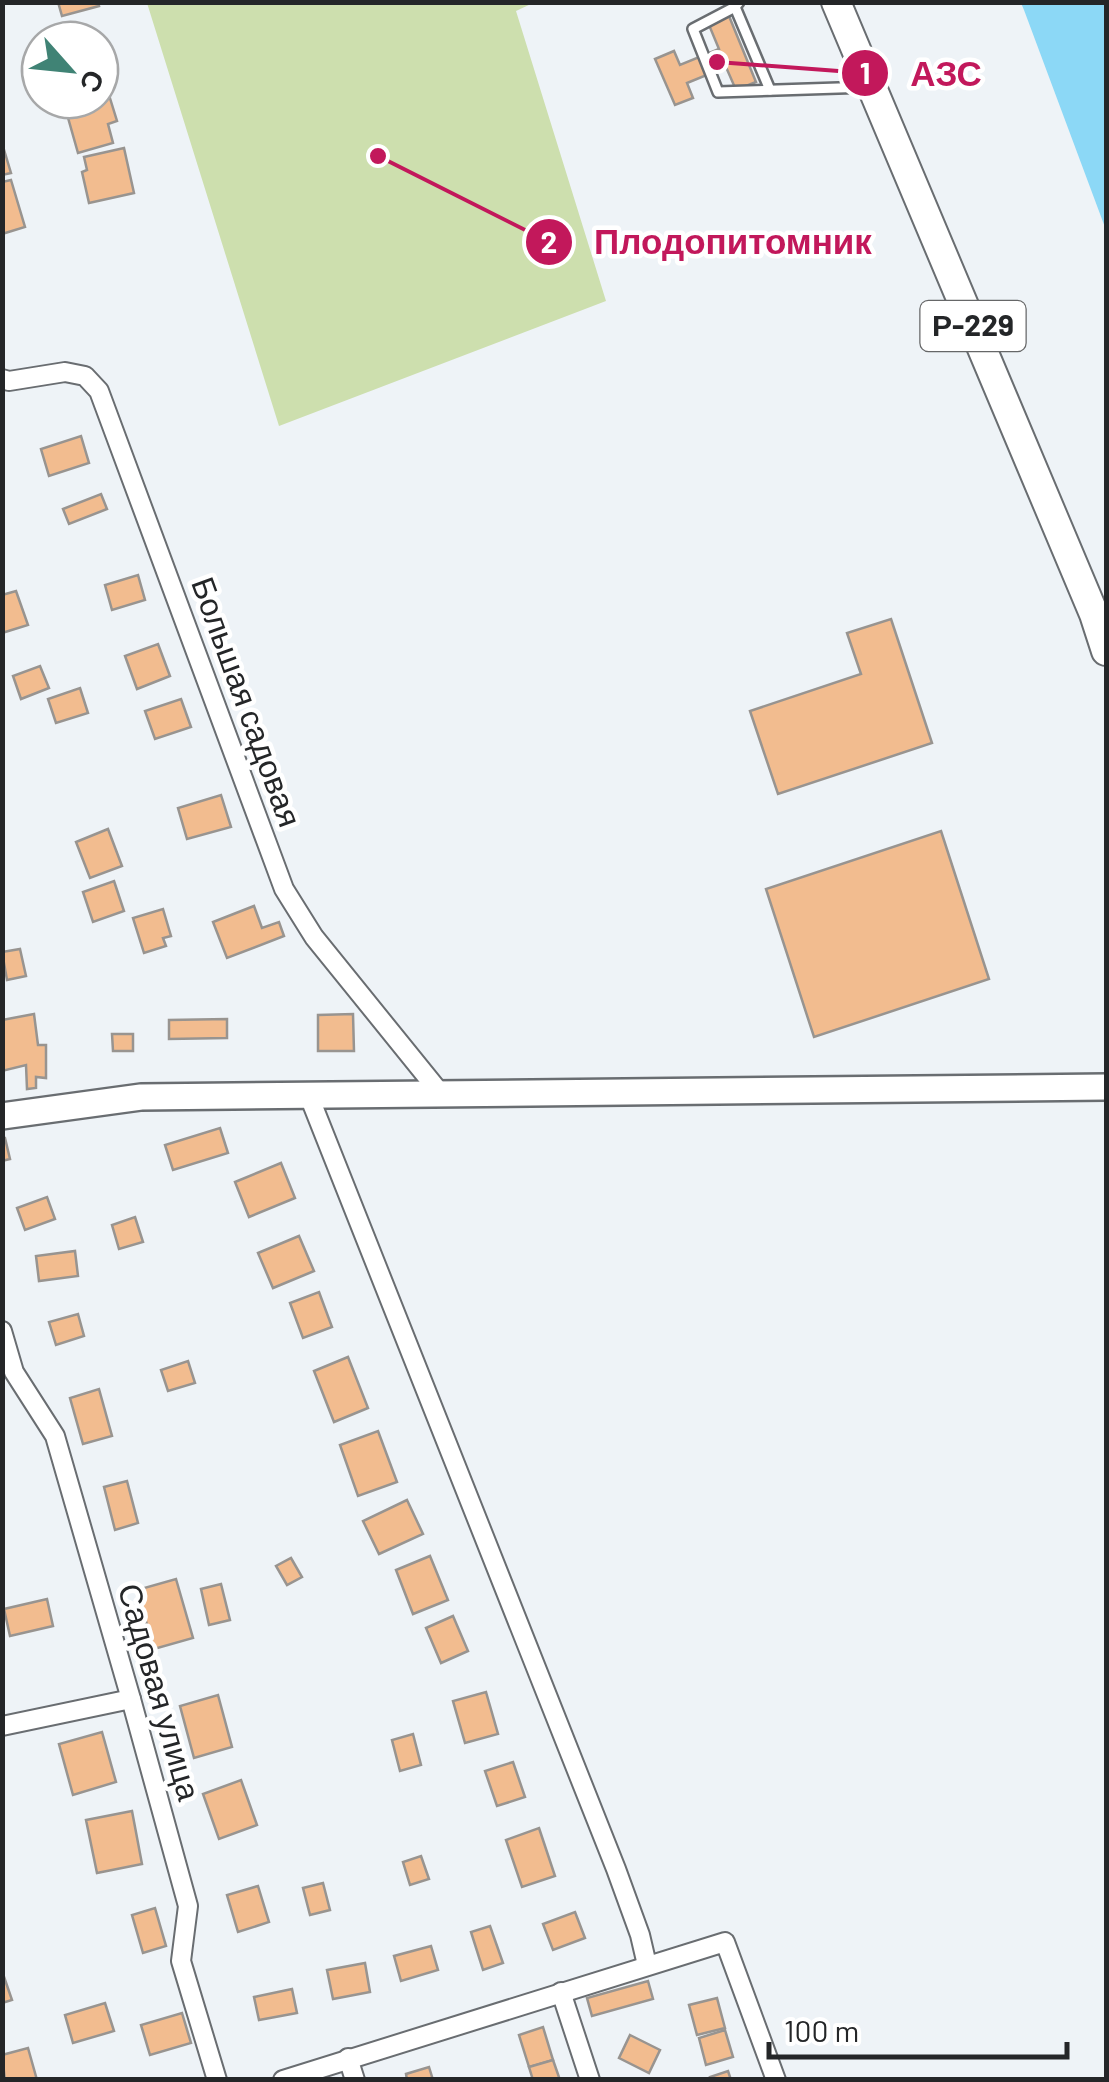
<svg xmlns="http://www.w3.org/2000/svg" width="1109" height="2082" viewBox="0 0 1109 2082" font-family="Barlow,sans-serif">
<style>
.green{fill:#cddfae}
.water{fill:#8cd8f6}
.building{fill:#f2bc8f;stroke:#989490;stroke-width:2.5}
.lines{fill:none;stroke-linecap:round;stroke-linejoin:round}
.lane-casing{stroke:#696d71;stroke-width:14}
.street-casing{stroke:#696d71;stroke-width:22}
.secondary-casing{stroke:#696d71;stroke-width:30}
.primary-casing{stroke:#696d71;stroke-width:32}
.lane{stroke:#fff;stroke-width:9}
.street{stroke:#fff;stroke-width:18}
.secondary{stroke:#fff;stroke-width:25}
.primary{stroke:#fff;stroke-width:28}
.labels{text-anchor:middle;stroke-width:9;stroke-linejoin:round;paint-order:stroke}
.shield{fill:#fff;stroke:#666768;stroke-width:2.5}
.shield-label{font-size:30px;font-weight:bold;fill:#242628}
.street-label{font-size:32px;fill:#242628;stroke:#fff}
.leader{fill:none;stroke:#c2185b;stroke-width:4}
.callout-dot{fill:#c2185b;stroke:#fff;stroke-width:4}
.mark-label{font-size:30px;text-anchor:middle;font-weight:bold;fill:#fff}
.callout-label{font-size:35px;text-anchor:middle;font-weight:bold;fill:#c2185b;stroke:#fff;stroke-width:9;stroke-linejoin:round;paint-order:stroke}
</style>
<rect width="100%" height="100%" fill="#eef3f7"/>
<polygon class="green" points="147,3 533,3 516,11 606,301 279,426"/>
<polygon class="water" points="1021,3 1106,3 1106,230 1024,10"/>
<g class="building">
<polygon points="58,2 98,2 99,6 62,16"/>
<polygon points="729,16 756,82 736,90 726,67 687,83 693,98 675,105 655,59 674,51 680,65 719,49 709,25"/>
<polygon points="109,95 117,121 108,124 113,143 78,153 65,107 90,100 100,100 100,97"/>
<polygon points="2,143 11,173 2,175"/>
<polygon points="124,148 134,193 89,203 82,172 87,170 84,157"/>
<polygon points="11,180 25,227 2,234 2,182"/>
<polygon points="81,436 89,463 49,476 41,449"/>
<polygon points="101,494 107,509 69,524 63,509"/>
<polygon points="138,575 145,600 112,610 105,585"/>
<polygon points="16,591 28,625 2,633 2,595"/>
<polygon points="891,619 932,743 778,794 750,711 861,674 847,633"/>
<polygon points="158,644 170,676 137,689 125,656"/>
<polygon points="40,666 49,688 21,699 13,676"/>
<polygon points="80,688 88,713 56,723 48,699"/>
<polygon points="181,699 191,727 155,739 145,711"/>
<polygon points="221,795 231,827 187,839 178,808"/>
<polygon points="108,829 122,866 90,878 76,842"/>
<polygon points="941,831 989,979 814,1037 766,889"/>
<polygon points="114,881 124,911 93,922 83,892"/>
<polygon points="254,906 262,928 279,922 284,936 227,958 213,922"/>
<polygon points="163,909 171,936 163,938 166,946 144,953 133,918"/>
<polygon points="20,949 26,976 7,980 2,952"/>
<polygon points="34,1014 38,1045 46,1045 46,1078 36,1077 36,1088 27,1089 26,1065 2,1071 2,1020"/>
<polygon points="353,1014 354,1051 318,1051 318,1015"/>
<polygon points="227,1019 227,1038 169,1039 169,1020"/>
<polygon points="112,1034 133,1034 133,1051 113,1051"/>
<polygon points="220,1128 228,1153 173,1170 165,1145"/>
<polygon points="2,1138 5,1138 10,1159 2,1161"/>
<polygon points="281,1163 295,1198 249,1217 235,1182"/>
<polygon points="47,1197 55,1219 25,1230 17,1208"/>
<polygon points="135,1217 143,1242 119,1249 112,1225"/>
<polygon points="299,1236 314,1271 273,1288 258,1253"/>
<polygon points="75,1251 78,1276 39,1281 36,1256"/>
<polygon points="319,1292 332,1327 303,1338 290,1303"/>
<polygon points="78,1314 84,1336 56,1345 49,1322"/>
<polygon points="348,1357 368,1408 334,1422 314,1371"/>
<polygon points="188,1361 195,1383 168,1391 161,1370"/>
<polygon points="99,1389 112,1436 83,1444 70,1398"/>
<polygon points="378,1431 397,1482 358,1496 340,1445"/>
<polygon points="127,1481 138,1523 115,1530 104,1487"/>
<polygon points="407,1500 423,1534 379,1554 363,1521"/>
<polygon points="430,1556 448,1600 413,1614 396,1570"/>
<polygon points="291,1558 302,1577 287,1585 276,1566"/>
<polygon points="176,1579 193,1638 154,1649 137,1590"/>
<polygon points="221,1584 230,1620 209,1625 201,1589"/>
<polygon points="47,1599 53,1626 10,1636 4,1609"/>
<polygon points="453,1616 468,1651 441,1663 426,1628"/>
<polygon points="486,1692 498,1734 465,1743 453,1701"/>
<polygon points="218,1695 232,1747 194,1758 180,1706"/>
<polygon points="102,1732 116,1782 73,1795 59,1744"/>
<polygon points="413,1734 421,1765 400,1771 392,1740"/>
<polygon points="513,1762 525,1797 497,1806 485,1771"/>
<polygon points="241,1780 257,1825 219,1839 203,1794"/>
<polygon points="132,1811 142,1864 97,1873 86,1820"/>
<polygon points="539,1828 555,1876 522,1887 506,1840"/>
<polygon points="421,1856 429,1879 410,1885 403,1862"/>
<polygon points="323,1883 330,1910 310,1915 303,1888"/>
<polygon points="258,1886 269,1922 238,1932 227,1895"/>
<polygon points="155,1908 166,1946 143,1953 132,1915"/>
<polygon points="575,1912 585,1938 553,1950 543,1924"/>
<polygon points="490,1926 503,1963 483,1970 471,1932"/>
<polygon points="431,1946 438,1970 401,1981 394,1956"/>
<polygon points="365,1963 370,1992 333,1999 327,1970"/>
<polygon points="2,1971 12,2000 2,2003"/>
<polygon points="648,1981 653,1999 592,2016 587,1998"/>
<polygon points="292,1989 297,2013 259,2020 254,1997"/>
<polygon points="717,1998 725,2028 697,2035 689,2005"/>
<polygon points="105,2003 114,2031 73,2043 65,2015"/>
<polygon points="182,2013 191,2043 150,2055 141,2025"/>
<polygon points="543,2027 553,2060 529,2067 519,2035"/>
<polygon points="725,2030 733,2057 706,2065 699,2038"/>
<polygon points="630,2035 660,2050 649,2073 619,2058"/>
<polygon points="28,2048 37,2080 5,2080 2,2055"/>
<polygon points="553,2060 560,2080 533,2080 529,2067"/>
<polygon points="429,2067 433,2080 407,2080 406,2074"/>
<polygon points="728,2071 731,2080 711,2080 710,2077"/>
</g>
<g class="lines">
<g class="lane-casing">
<g id="lane">
<polyline points="739,2 735,7 693,29 718,92 869,87"/>
<polyline points="735,7 770,90"/>
</g>
</g>
<g class="street-casing">
<g id="street">
<polyline points="2,379 9,381 65,372 85,376 99,391 284,889 314,937 441,1094"/>
<polyline points="309,1096 616,1869 640,1935 647,1965"/>
<polyline points="2,1331 14,1372 55,1436 131,1699 188,1906 181,1961 217,2080"/>
<polyline points="2,1726 131,1699"/>
<polyline points="561,1992 590,2080"/>
<polyline points="348,2058 355,2080"/>
<polyline points="283,2080 725,1942 776,2080"/>
</g>
</g>
<g class="secondary-casing">
<polyline id="secondary" points="2,1116 141,1097 1106,1087"/>
</g>
<g class="primary-casing">
<polyline id="primary" points="836,2 1094,614 1106,651"/>
</g>
<use href="#lane" class="lane"/>
<use href="#street" class="street"/>
<use href="#secondary" class="secondary"/>
<use href="#primary" class="primary"/>
</g>
<g class="labels">
<rect class="shield" x="920.5" y="301" width="105" height="50" rx="8"/>
<g class="shield-label">
<text x="973" y="336">Р-229</text>
</g>
<g class="street-label">
<text transform="translate(246 702) rotate(70)" y="11">Большая садовая</text>
<text transform="translate(159 1692) rotate(74)" y="11">Садовая улица</text>
</g>
</g>
<path class="leader" d="M717 62L865 73M378 156L549 242"/>
<g class="callout-dot">
<circle cx="717" cy="62" r="10"/>
<circle cx="378" cy="156" r="10"/>
<circle cx="865" cy="73" r="25"/>
<circle cx="549" cy="242" r="25"/>
</g>
<g class="mark-label">
<text x="865" y="84">1</text>
<text x="549" y="253">2</text>
</g>
<g class="callout-label">
<text x="946" y="86">АЗС</text>
<text x="733" y="254">Плодопитомник</text>
</g>
<rect width="1109" height="2082" fill="none" stroke="#242628" stroke-width="10"/>
<g transform="translate(70 70) rotate(117)"><circle r="48" fill="#ffffff" stroke="#a7a8a9" stroke-width="2.5"/>
<path d="M0-8L18 38L0 25L-18 38Z" fill="#408375"/>
<text y="-15" font-size="28" font-weight="bold" text-anchor="middle" fill="#242628">С</text>
</g>
<path d="M769 2042v15h298v-15" fill="none" stroke="#242628" stroke-width="5"/>
<text x="784" y="2042" font-size="30" fill="#242628" stroke="#ffffff" stroke-width="8" paint-order="stroke">100 m</text>
</svg>
